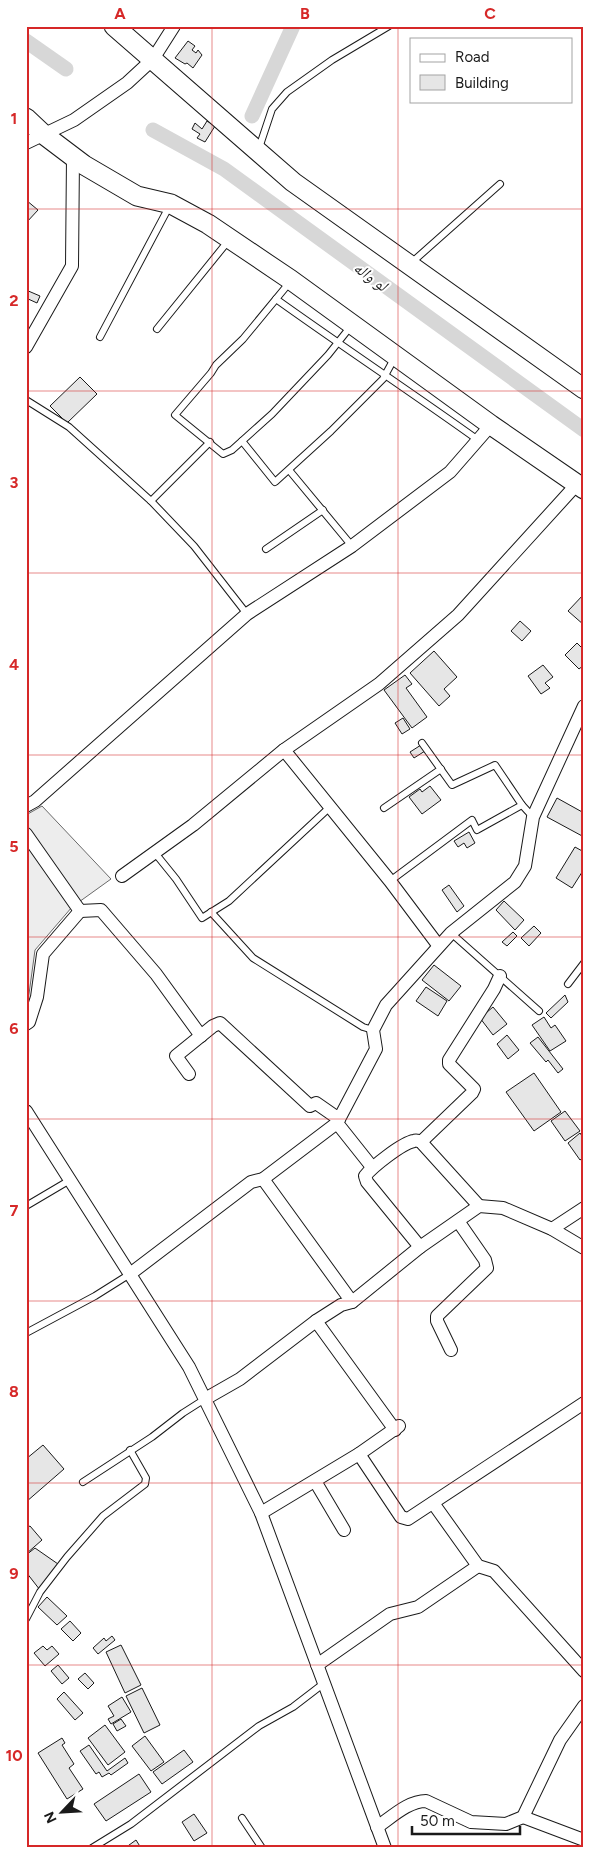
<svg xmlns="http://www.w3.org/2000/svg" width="610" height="1874" viewBox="0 0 610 1874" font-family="Figtree,'Noto Naskh Arabic',sans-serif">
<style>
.built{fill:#ededed;stroke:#6a6a6a}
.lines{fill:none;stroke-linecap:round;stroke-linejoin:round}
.canal{stroke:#d7d7d7;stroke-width:15}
.building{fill:#e6e6e6;stroke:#1a1a1a}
.lane-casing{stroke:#1a1a1a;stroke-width:8}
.street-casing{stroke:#1a1a1a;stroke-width:14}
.secondary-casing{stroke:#1a1a1a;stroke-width:21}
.lane{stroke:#fff;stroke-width:6}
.street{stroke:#fff;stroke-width:12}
.secondary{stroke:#fff;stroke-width:19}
.grid{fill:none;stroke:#d62828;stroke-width:1;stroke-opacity:0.55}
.labels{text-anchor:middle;stroke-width:4;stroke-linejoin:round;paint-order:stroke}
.water-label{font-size:16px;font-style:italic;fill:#1a1a1a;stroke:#fff}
.neatline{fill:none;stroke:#d62828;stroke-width:2}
.grid-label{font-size:16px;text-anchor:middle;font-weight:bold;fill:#d62828}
</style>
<rect width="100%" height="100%" fill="#fff"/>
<polygon class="built" points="42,806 111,879 72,907 35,950 26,1016 26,815"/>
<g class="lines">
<g class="canal">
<polyline points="26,41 66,69"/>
<polyline points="252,116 293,26"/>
<polyline points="153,130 224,169 584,430"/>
</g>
</g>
<g class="building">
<polygon points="188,41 195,46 192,50 196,53 198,50 202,55 193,68 187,63 185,64 175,58"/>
<polygon points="207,121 215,126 205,142 197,138 200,134 192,129 195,123 202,129"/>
<polygon points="26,200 38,210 26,223"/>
<polygon points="26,290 40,296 37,303 26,298"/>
<polygon points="80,377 97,394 67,423 50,406"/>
<polygon points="584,594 584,625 568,611"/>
<polygon points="520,621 531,631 522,641 511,631"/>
<polygon points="577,643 584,650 584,665 579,669 565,655"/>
<polygon points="434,651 457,677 444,689 450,696 439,706 410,673"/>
<polygon points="543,665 553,677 545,683 550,688 541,694 528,676"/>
<polygon points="405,675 412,684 406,688 427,717 412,728 384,690"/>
<polygon points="403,718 410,729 402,734 395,723"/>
<polygon points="421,745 425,751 414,758 410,752"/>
<polygon points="430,786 441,800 422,814 409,797 420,789 422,792"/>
<polygon points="557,798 584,813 584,837 547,817"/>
<polygon points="469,832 475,843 467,848 464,843 458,847 454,841"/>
<polygon points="575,847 584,852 584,869 572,888 556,878"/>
<polygon points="449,885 464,906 457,912 442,890"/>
<polygon points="504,901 524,920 515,930 496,910"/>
<polygon points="534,926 541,933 529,946 521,938"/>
<polygon points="513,932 517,936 507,946 502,942"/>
<polygon points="434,965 461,986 449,1001 422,980"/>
<polygon points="426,987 447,1001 438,1016 416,1001"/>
<polygon points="565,995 568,1002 551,1018 546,1013"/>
<polygon points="493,1007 507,1024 493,1035 480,1018"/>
<polygon points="544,1017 551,1028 555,1025 566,1041 550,1051 532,1025"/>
<polygon points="507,1035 519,1050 508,1059 497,1044"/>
<polygon points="538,1037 563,1069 558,1073 548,1060 546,1062 530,1043"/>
<polygon points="534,1073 561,1112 534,1131 506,1092"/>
<polygon points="565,1111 580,1131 565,1141 551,1121"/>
<polygon points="580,1133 584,1139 584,1157 580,1160 568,1143"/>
<polygon points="43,1445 64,1469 26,1502 26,1459"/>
<polygon points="30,1526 42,1540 26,1554 26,1528"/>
<polygon points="35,1548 58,1564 40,1590 26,1572 26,1555"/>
<polygon points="47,1597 67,1616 57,1625 38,1607"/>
<polygon points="70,1621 81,1633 73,1641 61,1629"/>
<polygon points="112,1636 115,1640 98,1654 93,1648 104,1638 106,1641"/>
<polygon points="121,1645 141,1685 125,1693 106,1652"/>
<polygon points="43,1646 47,1650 52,1646 59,1654 45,1666 34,1653"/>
<polygon points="58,1665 69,1678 62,1684 51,1671"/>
<polygon points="85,1673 94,1683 88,1689 78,1679"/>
<polygon points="142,1688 160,1725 144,1733 126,1696"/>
<polygon points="64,1692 83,1713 75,1720 57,1699"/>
<polygon points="122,1697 131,1712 111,1724 108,1719 114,1716 108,1706"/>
<polygon points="121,1719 126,1726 117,1731 113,1724"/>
<polygon points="105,1725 125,1752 108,1765 88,1738"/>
<polygon points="145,1736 164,1762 151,1771 132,1746"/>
<polygon points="62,1738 65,1743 62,1745 74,1764 69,1768 83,1789 67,1799 38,1753"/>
<polygon points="89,1745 107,1771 125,1758 128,1763 111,1775 109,1773 102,1777 99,1772 96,1774 80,1751"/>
<polygon points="184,1750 193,1762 162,1784 153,1772"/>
<polygon points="139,1774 151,1792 106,1821 94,1804"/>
<polygon points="194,1814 207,1833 194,1841 182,1822"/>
<polygon points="136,1840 141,1848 125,1848"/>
</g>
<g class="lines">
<g class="lane-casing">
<g id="lane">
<polyline points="259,148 272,109 287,92 332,60 389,26"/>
<polyline points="410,264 500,184"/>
<polyline points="290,282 243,339 216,365 211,373 175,415 223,454 232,450 272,414 328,355 351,326"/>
<path d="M276,299C343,347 411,392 478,440"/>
<polyline points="157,329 229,240"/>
<polyline points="100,337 170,205"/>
<polyline points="26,400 69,427 151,501 194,546 247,614"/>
<polyline points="242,441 275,482 331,431 383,379 395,357"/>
<polyline points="289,470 352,546"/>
<polyline points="151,501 210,442"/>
<polyline points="266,549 323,510"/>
<polyline points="422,743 452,785 495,765 522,805 533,817"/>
<polyline points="384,808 441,769"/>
<polyline points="155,853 176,879 202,918 229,901 330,807"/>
<polyline points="390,881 472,820 477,830 522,805"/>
<polyline points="211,912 253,958 363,1027 373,1030"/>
<polyline points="451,933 539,1011"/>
<polyline points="568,984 584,963"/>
<polyline points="26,1206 70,1180"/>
<polyline points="26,1333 95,1296 130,1274"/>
<polyline points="83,1482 152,1437 183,1413 205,1399"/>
<polyline points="26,1619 40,1592 67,1557 103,1516 145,1484 146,1478 130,1450"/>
<polyline points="242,1818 262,1848"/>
<polyline points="92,1848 131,1824 259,1726 293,1707 323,1684"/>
</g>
</g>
<g class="street-casing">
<g id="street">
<polyline points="26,143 74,120 127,83 153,59 174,26"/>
<polyline points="26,347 72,266 73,157"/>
<polyline points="284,750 390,881 438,945"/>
<polyline points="26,806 35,801 247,614 352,546 450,472 491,425"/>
<polyline points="26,834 80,911 101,910 156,974 201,1036"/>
<polyline points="122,876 193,825 284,750 379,684 458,615 577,484"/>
<polyline points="26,1024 29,1022 37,997 43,954 80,911"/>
<polyline points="189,1074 176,1056 213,1026 220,1023 310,1106 316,1103 339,1119"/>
<polyline points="26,1111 189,1367 261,1513 385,1848"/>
<polyline points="337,1123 372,1167"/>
<polyline points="421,1142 472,1093 474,1089 449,1064 449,1060 494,989 500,976"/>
<polyline points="263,1179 352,1302"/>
<polyline points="552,1229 584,1208"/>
<path d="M420,1247L367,1182L365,1176C372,1167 402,1143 414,1141C416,1140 419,1141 421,1142L479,1206"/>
<polyline points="130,1274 251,1182 263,1179 337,1123 376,1049 373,1030 386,1005 451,933 515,882 525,866 533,817 584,706"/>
<polyline points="316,1321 395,1430"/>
<polyline points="451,1350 437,1321 437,1316 487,1268 485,1260 458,1221"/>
<polyline points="205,1399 240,1379 316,1321 341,1305 352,1302 420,1247 479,1206 503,1208 552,1229 584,1248"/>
<polyline points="359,1454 401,1517 408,1519 584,1403"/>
<polyline points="315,1481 344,1530"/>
<polyline points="433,1503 478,1566 494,1571 584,1671"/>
<polyline points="261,1513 359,1454 399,1426"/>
<polyline points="317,1665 390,1614 418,1607 478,1566"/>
<polyline points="523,1817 584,1840"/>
<path d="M377,1827C392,1817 408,1801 426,1801L471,1822L506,1824L523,1817L560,1740L584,1706"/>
</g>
</g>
<g class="secondary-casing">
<g id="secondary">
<polyline points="114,26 293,182 584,389"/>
<polyline points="26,118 43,134 84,165 137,196 171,204 208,224 291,280 491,425 584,489"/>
</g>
</g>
<use href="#lane" class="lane"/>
<use href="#street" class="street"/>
<use href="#secondary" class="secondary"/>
</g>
<path class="grid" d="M212,26V1848M398,26V1848M26,209H584M26,391H584M26,573H584M26,755H584M26,937H584M26,1119H584M26,1301H584M26,1483H584M26,1665H584"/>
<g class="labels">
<g class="water-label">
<text transform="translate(371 276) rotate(36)" y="6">لو واله</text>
</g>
</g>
<rect width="610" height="1874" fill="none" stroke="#ffffff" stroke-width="55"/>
<rect x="410" y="38" width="162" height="65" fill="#ffffff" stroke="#a3a3a3"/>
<rect x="420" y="54" width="25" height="8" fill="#ffffff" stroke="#a3a3a3"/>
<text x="455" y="62" font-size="15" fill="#1a1a1a">Road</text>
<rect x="420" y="75" width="25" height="15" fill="#e6e6e6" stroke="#a3a3a3"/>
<text x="455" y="88" font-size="15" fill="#1a1a1a">Building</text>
<g transform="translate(62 1812) rotate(245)" stroke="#ffffff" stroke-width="4" paint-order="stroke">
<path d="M0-4L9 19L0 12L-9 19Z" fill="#1a1a1a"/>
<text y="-8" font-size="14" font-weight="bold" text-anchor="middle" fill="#1a1a1a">N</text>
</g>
<path d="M412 1826v8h108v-8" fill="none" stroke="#1a1a1a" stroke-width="2.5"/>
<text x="420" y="1826" font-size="15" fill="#1a1a1a" stroke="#ffffff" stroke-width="4" paint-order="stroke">50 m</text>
<rect x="28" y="28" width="554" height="1818" class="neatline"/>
<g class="grid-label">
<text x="120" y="19">A</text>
<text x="305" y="19">B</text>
<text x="490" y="19">C</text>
<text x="14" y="124">1</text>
<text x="14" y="306">2</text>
<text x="14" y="488">3</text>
<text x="14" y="670">4</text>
<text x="14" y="852">5</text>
<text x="14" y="1034">6</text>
<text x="14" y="1216">7</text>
<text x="14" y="1397">8</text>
<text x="14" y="1579">9</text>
<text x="14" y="1761">10</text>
</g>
</svg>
